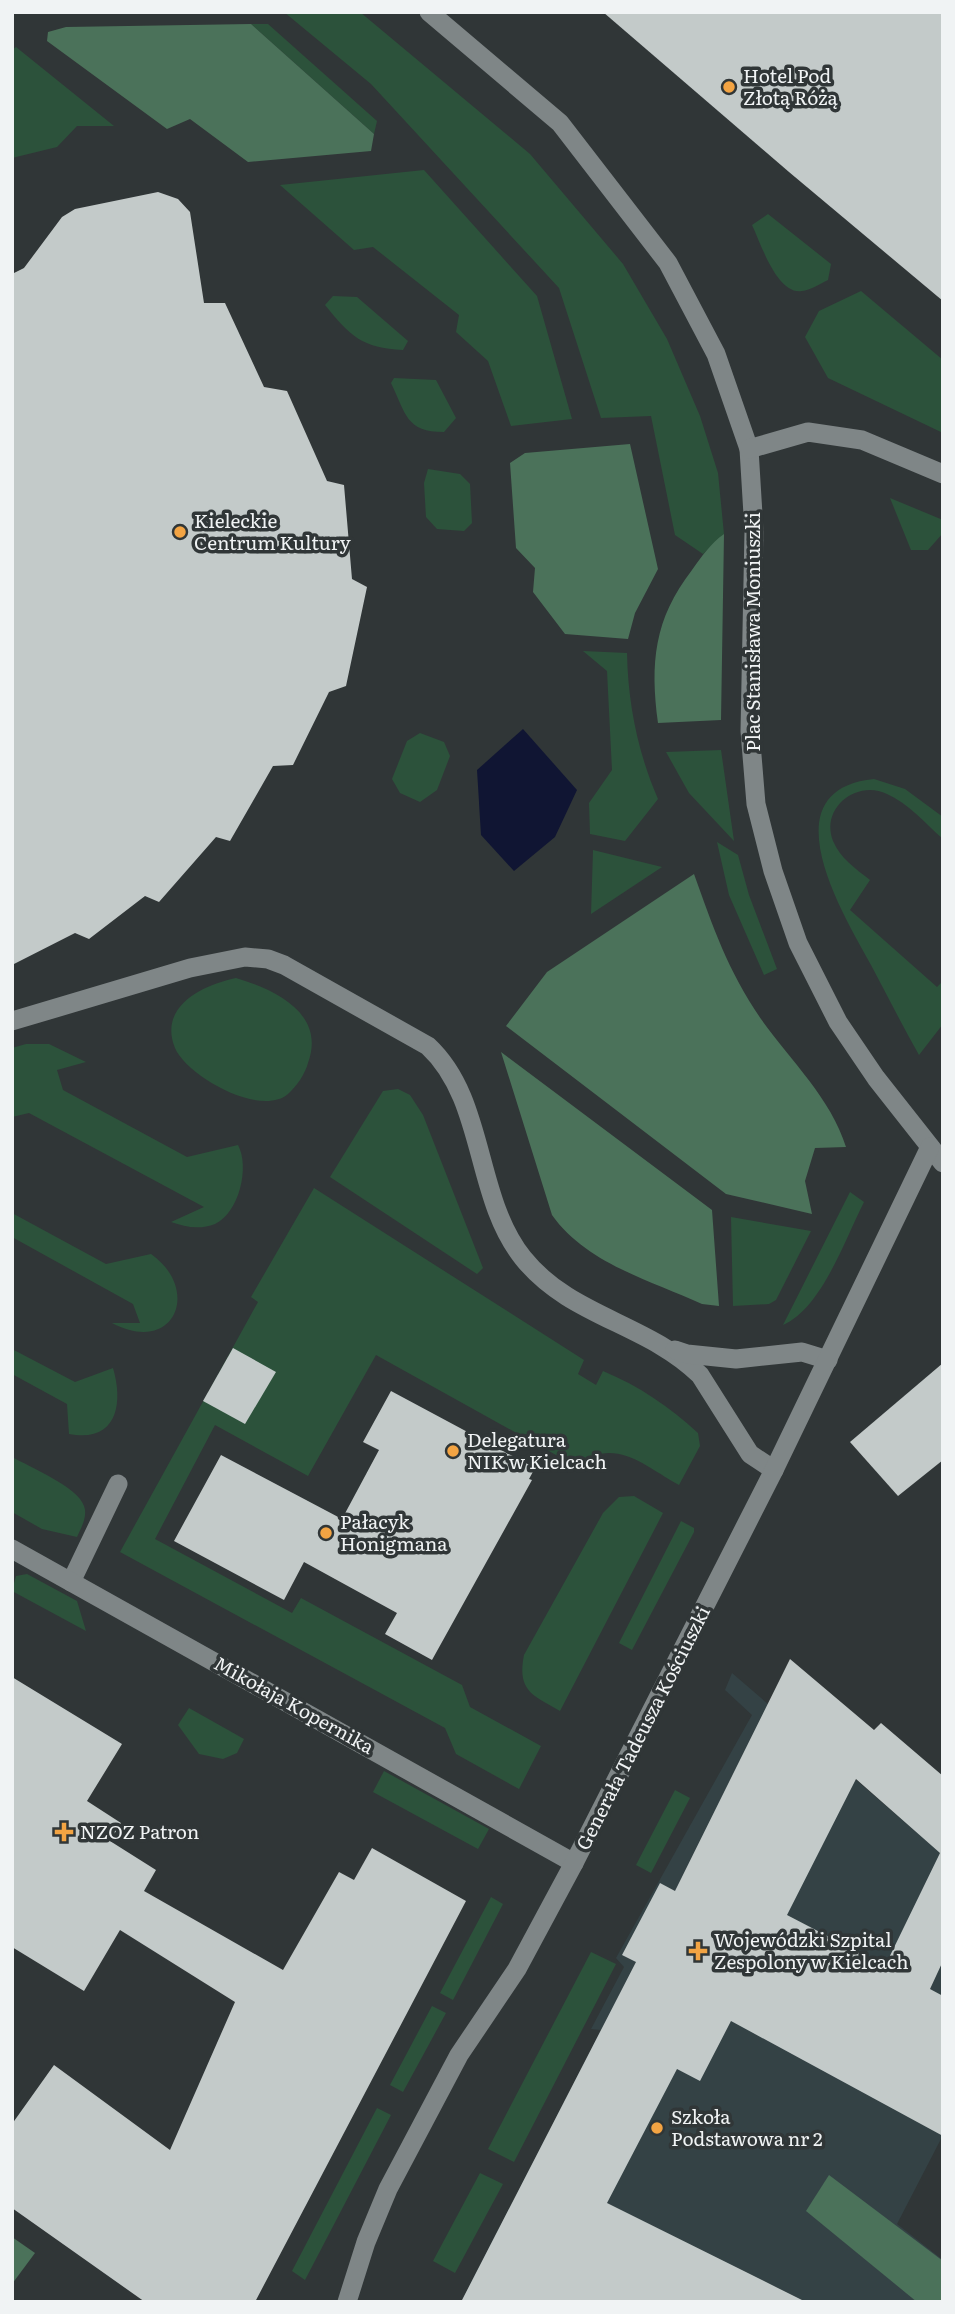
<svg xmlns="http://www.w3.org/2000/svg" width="955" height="2314" viewBox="0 0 955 2314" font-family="Literata,serif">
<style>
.built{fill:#344245}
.green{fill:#2c523b}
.forest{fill:#4b725a}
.water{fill:#101533}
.building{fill:#c3cac9;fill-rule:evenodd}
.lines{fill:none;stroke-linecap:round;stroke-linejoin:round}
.service{stroke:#7f8687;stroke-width:19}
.minor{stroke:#7f8687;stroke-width:19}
.poi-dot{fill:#f3a443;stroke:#303637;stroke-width:2.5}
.labels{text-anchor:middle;stroke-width:7;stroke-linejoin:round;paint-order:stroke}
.poi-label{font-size:19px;fill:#f0f3f4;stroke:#303637;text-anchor:start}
.street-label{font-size:19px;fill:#f0f3f4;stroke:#303637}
</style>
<rect width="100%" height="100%" fill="#303637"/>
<polygon class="built" points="732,1673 943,1855 943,2135 897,2224 943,2260 943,2302 461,2302 601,2030 591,2029 624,1967 616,1958 752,1715 725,1690"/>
<g class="green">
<polygon points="284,12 360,12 530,154 623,264 667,339 700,416 718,473 724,534 703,554 675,535 651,416 601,418 559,288 371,84"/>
<polygon points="251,24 268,24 377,121 374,134"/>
<polygon points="16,47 114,126 77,126 57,147 12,158 12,50"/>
<polygon points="424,170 537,296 572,419 511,426 488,361 456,332 459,315 373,247 354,250 280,185"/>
<path d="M768,214L831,264L828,280C820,284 810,290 802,291C777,295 761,244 752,225Z"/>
<polygon points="861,291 943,360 943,433 828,378 805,337 819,311"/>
<path d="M333,296L357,297L408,341L403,350C362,348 350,336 325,305Z"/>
<path d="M394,378L436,380L456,418L444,432C406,432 406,414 391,383Z"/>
<polygon points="428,469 460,474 470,484 472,523 464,531 437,529 426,517 424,483"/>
<polygon points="890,498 943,520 943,533 928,550 911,550"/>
<path d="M583,651L627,653C628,704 638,753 658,799L625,841L590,834L589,803L612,770L607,671Z"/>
<polygon points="420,733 444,742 450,756 437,790 420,802 400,793 392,779 407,741"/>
<polygon points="721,750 734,841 689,793 666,752"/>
<path d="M874,779L905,789L943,817V839C926,824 908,803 887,794C857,779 820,808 833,841C840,858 856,869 870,880L850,910L937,987L943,981V1024L919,1055C902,1025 887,995 871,965C843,914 767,790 874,779Z"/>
<polygon points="717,842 738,855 749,895 777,969 764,975 729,895"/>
<polygon points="593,850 662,867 591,914"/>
<path d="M236,978C276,990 326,1014 308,1063C305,1074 297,1086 288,1094C260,1118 186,1075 175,1048C158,1006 203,985 236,978Z"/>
<path d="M26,1044H49L86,1062L57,1070L63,1090L187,1157L238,1145C250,1167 239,1213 215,1224C200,1230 185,1227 171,1222L204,1207L29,1113L12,1117V1048Z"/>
<polygon points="398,1089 410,1095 423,1115 483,1268 477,1274 330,1177 383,1091"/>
<path d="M314,1188L584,1360L578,1374L596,1385L603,1371C639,1386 670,1407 698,1433L700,1446L679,1485C641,1464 617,1437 574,1465L376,1355L308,1476L215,1425L155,1539L292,1613L301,1598L462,1685L470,1707L541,1746L519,1789L456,1754L445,1728L120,1552L258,1302L251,1297Z"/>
<path d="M850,1192L864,1202C845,1239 822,1308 783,1325Z"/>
<path d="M12,1213L106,1264L151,1254C202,1290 174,1356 112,1323H140L133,1304L12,1237Z"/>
<polygon points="731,1217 811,1231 776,1300 769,1304 733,1306"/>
<path d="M12,1349L75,1382L113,1368C124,1405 116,1443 69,1434L67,1404L12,1374Z"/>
<path d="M12,1457C30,1467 78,1487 84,1506C88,1516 81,1528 77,1537L42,1529L12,1512Z"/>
<path d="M634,1496L663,1513L560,1711C532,1695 517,1691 524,1655L603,1513L619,1497Z"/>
<polygon points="681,1521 694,1528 694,1532 632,1650 619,1643"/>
<polygon points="27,1574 77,1601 86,1631 12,1591 16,1576"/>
<polygon points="189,1708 244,1739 237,1753 223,1759 199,1754 178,1725"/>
<polygon points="384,1771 489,1829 478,1849 373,1792"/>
<polygon points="675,1790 690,1798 651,1873 636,1865"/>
<polygon points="491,1897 503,1904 453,2000 440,1993"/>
<polygon points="591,1952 616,1964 514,2162 488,2149"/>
<polygon points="432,2006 446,2013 403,2092 390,2085"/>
<polygon points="377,2108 391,2115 305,2280 292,2271"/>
<polygon points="480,2173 503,2184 455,2273 433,2261"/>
</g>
<g class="forest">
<polygon points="251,24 374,134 371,151 248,162 190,119 167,129 47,41 48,32 66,27"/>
<polygon points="630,444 658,569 635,613 628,639 565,634 533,592 535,568 516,548 510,463 525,453"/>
<path d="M724,534L721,720L658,723C650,663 654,619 692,570C702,556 711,543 724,534Z"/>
<path d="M694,874C713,927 728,971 761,1019C790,1060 831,1098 846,1147L815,1148L805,1181L812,1214L726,1194L506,1026L547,972Z"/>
<path d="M501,1052L712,1210L719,1306L702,1304C649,1280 586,1263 552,1215Z"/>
<polygon points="829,2175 943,2261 943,2302 917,2302 806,2211"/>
<polygon points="12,2237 35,2253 12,2284"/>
</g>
<polygon class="water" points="523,729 577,790 555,837 514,871 481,835 477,770"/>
<g class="building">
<polygon points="603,12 943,12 943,301 789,172"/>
<polygon points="158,192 178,199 190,212 204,303 225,303 264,387 287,391 327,481 344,485 352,579 367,587 346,686 329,692 293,765 273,766 230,841 216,837 159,902 145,896 89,939 75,933 12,965 12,274 24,268 62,217 75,209"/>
<polygon points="233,1348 276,1372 245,1424 203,1401"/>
<polygon points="943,1363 943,1460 898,1496 850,1442"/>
<polygon points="391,1391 535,1468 529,1479 532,1480 432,1660 385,1634 397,1613 304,1562 284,1600 174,1541 221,1455 342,1519 379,1450 363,1442"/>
<path d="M790,1659L874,1730L881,1723L943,1776V1961L930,1989L943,1996V2136L731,2021L700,2081L677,2069L607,2203L806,2302H461L636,1962L622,1955L660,1883L675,1891ZM856,1779L940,1853L885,1966L787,1915Z"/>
<polygon points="12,1677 122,1744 87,1801 121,1823 110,1841 156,1870 144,1891 283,1970 339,1872 354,1880 372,1848 466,1901 255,2302 145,2302 12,2208 12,2124 54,2065 170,2150 235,2002 120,1930 84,1991 12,1947"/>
</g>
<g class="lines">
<g class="service">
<path d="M12,1021L190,968L245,957L268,959L284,965L428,1046C486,1100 474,1197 523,1258C570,1317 647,1323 700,1375L750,1454L774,1470"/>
<polyline points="675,1350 687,1354 736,1359 802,1352 828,1360"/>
<polyline points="71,1582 118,1484"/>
</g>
<g class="minor">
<polyline points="429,12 560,123 668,263 716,354 749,449 754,531 750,731 756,804 773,871 798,943 838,1022 876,1078 943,1163"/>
<polyline points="749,449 808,432 862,440 943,474"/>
<polyline points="12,1549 574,1863"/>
<polyline points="347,2302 366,2242 388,2189 459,2055 517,1969 574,1863 774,1470 930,1147"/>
</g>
</g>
<g class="poi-dot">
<circle cx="729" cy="87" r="7"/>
<circle cx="180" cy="532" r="7"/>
<circle cx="453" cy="1451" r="7"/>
<circle cx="326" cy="1533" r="7"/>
<path d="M60.5 1821.5h7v7h7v7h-7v7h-7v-7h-7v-7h7z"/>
<path d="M694.5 1940.5h7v7h7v7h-7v7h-7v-7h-7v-7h7z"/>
<circle cx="657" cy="2128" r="7"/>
</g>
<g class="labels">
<g class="poi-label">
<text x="743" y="83">Hotel Pod<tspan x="743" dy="22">Złotą Różą</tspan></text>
<text x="194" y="528">Kieleckie<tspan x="194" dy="22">Centrum Kultury</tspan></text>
<text x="467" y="1447">Delegatura<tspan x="467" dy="22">NIK w Kielcach</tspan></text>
<text x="340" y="1529">Pałacyk<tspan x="340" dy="22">Honigmana</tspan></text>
<text x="80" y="1839">NZOZ Patron</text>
<text x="714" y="1947">Wojewódzki Szpital<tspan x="714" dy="22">Zespolony w Kielcach</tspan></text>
<text x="671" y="2124">Szkoła<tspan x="671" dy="22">Podstawowa nr 2</tspan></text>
</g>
<g class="street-label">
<text transform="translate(753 632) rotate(-90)" y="7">Plac Stanisława Moniuszki</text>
<text transform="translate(294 1705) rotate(29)" y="7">Mikołaja Kopernika</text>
<text transform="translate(643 1728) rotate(-63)" y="7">Generała Tadeusza Kościuszki</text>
</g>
</g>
<rect width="955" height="2314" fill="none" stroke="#f0f3f4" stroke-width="28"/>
</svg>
